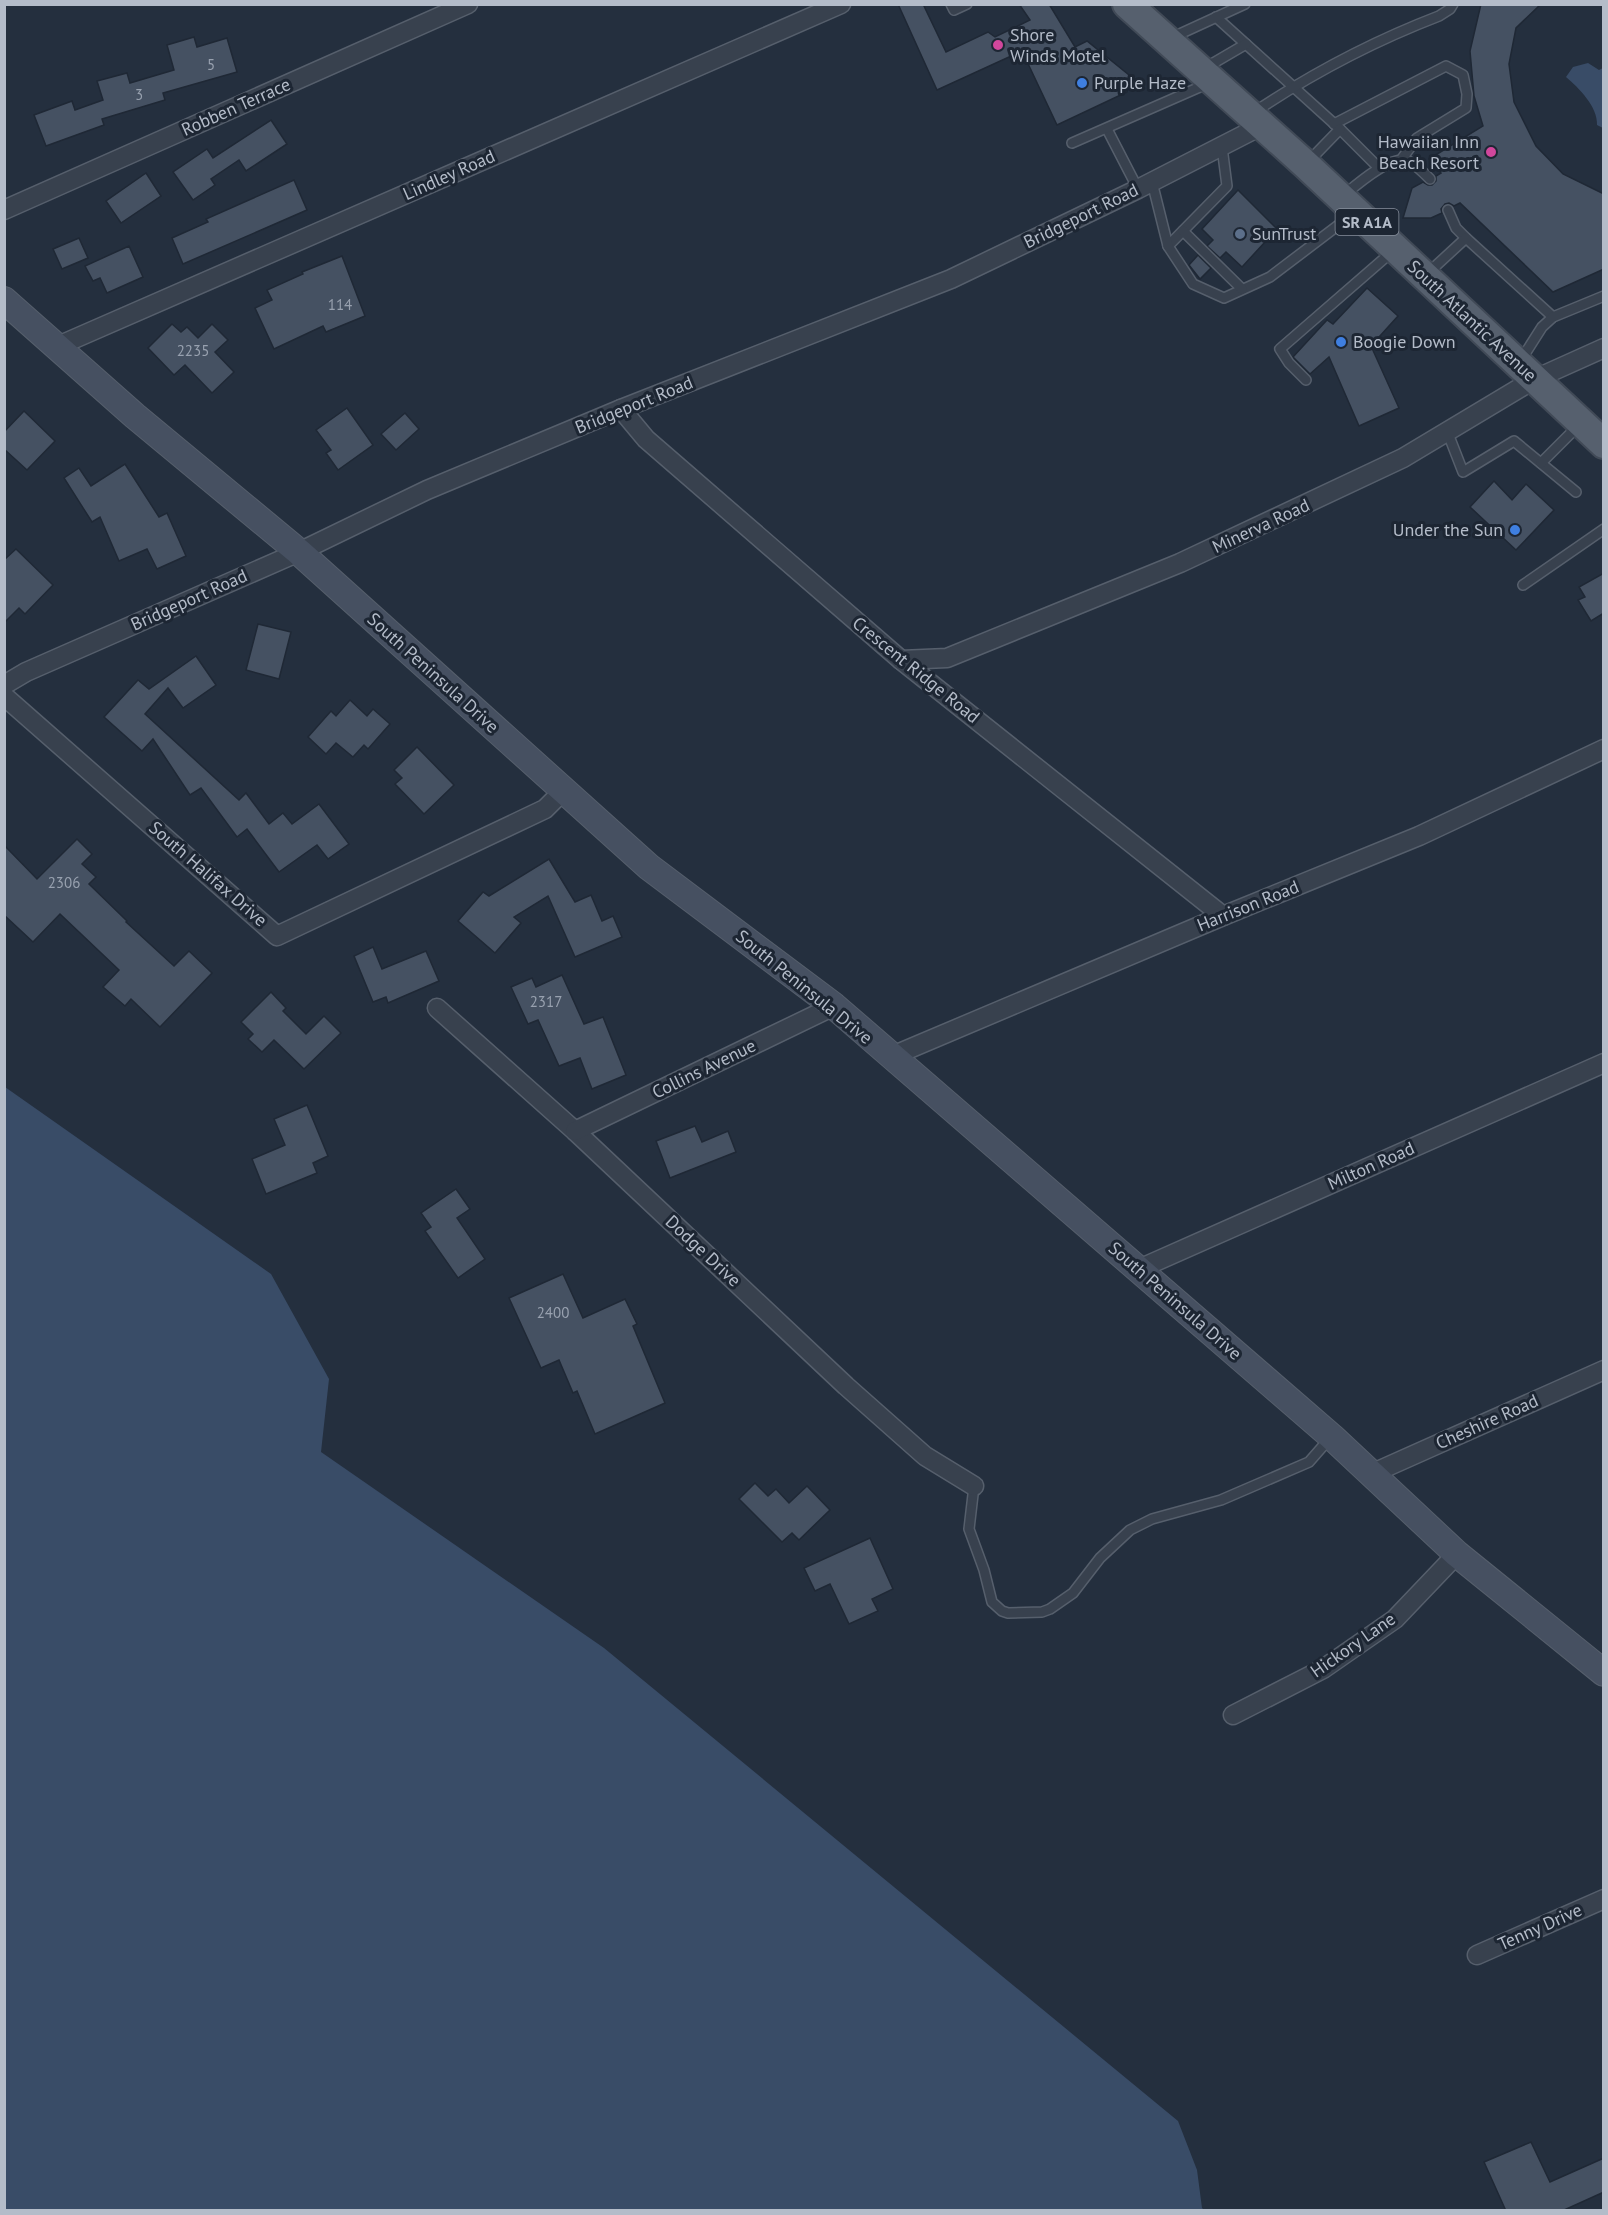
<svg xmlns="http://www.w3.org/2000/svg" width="1608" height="2215" viewBox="0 0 1608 2215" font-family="'PT Sans',sans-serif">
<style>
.water{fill:#394c67}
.building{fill:#455162;stroke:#1f2835;stroke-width:1.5}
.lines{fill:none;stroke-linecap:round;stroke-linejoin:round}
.service-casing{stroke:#565f6c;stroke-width:12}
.minor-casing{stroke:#565f6c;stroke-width:21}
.secondary-casing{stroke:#565f6c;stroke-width:28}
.primary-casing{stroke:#414a57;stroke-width:32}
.service{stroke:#38414e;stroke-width:9}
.minor{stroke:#38414e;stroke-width:18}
.secondary{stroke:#465061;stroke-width:26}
.primary{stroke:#56606e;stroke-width:28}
.hotel-dot{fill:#d1479c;stroke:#1d2633;stroke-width:2}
.shop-dot{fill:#3f7fe0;stroke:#1d2633;stroke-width:2}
.service-dot{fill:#5c6f8a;stroke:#1d2633;stroke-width:2}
.labels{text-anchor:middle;stroke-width:6;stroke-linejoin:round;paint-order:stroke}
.number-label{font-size:15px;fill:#98a1af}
.shield{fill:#1d2633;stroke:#878f9c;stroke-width:1.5}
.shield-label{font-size:16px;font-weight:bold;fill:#b4bcc9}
.poi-label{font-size:18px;fill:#b4bcc9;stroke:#1d2633;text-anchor:start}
.street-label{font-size:18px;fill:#b4bcc9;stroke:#1d2633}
</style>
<rect width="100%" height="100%" fill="#242f3e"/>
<g class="water">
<path d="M1588,63L1599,70L1603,68V128L1597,125C1598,107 1579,88 1566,77L1573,67Z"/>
<polygon points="5,1087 271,1274 329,1379 321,1452 604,1648 1178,2121 1197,2170 1202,2208 1204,2210 5,2210"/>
</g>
<g class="building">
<polygon points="898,4 923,4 946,52 988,32 995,37 1030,20 1019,4 1049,4 1075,47 1087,41 1129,75 1127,92 1057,125 1022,51 937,90"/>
<polygon points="1481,4 1541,4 1516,28 1509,64 1514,102 1536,146 1563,174 1604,194 1604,269 1553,292 1460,203 1454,206 1449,203 1445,204 1441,209 1442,213 1431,218 1403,218 1412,188 1423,182 1428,185 1432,185 1436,181 1436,176 1441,173 1429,159 1483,126 1474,96 1470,51"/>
<polygon points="194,37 197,47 227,38 237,72 163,93 165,100 102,119 104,125 46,146 34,115 72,101 75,110 103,100 97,81 127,73 130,83 174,70 167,45"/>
<polygon points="271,120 287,144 246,171 239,160 211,179 215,185 193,200 173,172 207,149 213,158"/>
<polygon points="146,173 161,196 121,223 106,201"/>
<polygon points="294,180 307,210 183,264 172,238 208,222 206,219"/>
<polygon points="1238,190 1277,229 1242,267 1226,252 1220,258 1207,246 1213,240 1202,229"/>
<polygon points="79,238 88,258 62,269 53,249"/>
<polygon points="129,246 143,277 107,293 100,278 93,281 85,266"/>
<polygon points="1198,255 1211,268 1200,279 1189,265"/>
<polygon points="342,256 365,316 326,332 323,326 274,349 255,308 272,300 267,290 303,274 302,272"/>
<polygon points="1367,288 1398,316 1371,346 1399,408 1359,426 1329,357 1310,374 1293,357 1327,320 1333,324"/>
<polygon points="172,324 181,332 187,327 198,338 212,324 228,340 215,352 234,372 212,393 185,365 174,375 148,348"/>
<polygon points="347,408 373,445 338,470 326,453 331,450 316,430"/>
<polygon points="24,411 55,441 27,470 4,449 4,432"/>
<polygon points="405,413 419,429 396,450 381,434"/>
<polygon points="125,464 159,517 167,513 186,556 157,569 147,549 119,561 100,517 92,522 64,478 79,468 91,486"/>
<polygon points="1494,481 1512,500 1526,484 1554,510 1516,550 1470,507"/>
<polygon points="16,549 53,585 25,614 19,608 4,623 4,560"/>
<polygon points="1604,573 1604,613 1591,621 1578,600 1585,597 1579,587"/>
<polygon points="258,624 291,632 279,679 246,670"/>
<polygon points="196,656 216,685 183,708 168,688 145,714 239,800 246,793 269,824 283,813 292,824 319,804 349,844 328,859 317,845 279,872 247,829 237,837 201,788 190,795 153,739 142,751 104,717 138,680 149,689"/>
<polygon points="350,700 367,716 373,709 390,724 368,749 364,745 353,757 336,743 326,754 308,737 331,711 336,716"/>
<polygon points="417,747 454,785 424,814 395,784 402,778 394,770"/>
<polygon points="77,839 92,854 82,864 96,877 89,884 127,921 126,922 174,966 189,951 212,973 160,1027 131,999 125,1006 103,987 119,970 60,914 33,942 4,915 4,845 37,879"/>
<polygon points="549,859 575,902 591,895 602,921 613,916 622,937 575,957 548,896 514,917 521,923 495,953 458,921 483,892 489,896"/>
<polygon points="373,947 382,969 426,951 439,981 388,1003 386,997 373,1002 354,956"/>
<polygon points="562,975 584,1024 603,1017 626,1075 592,1089 580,1058 559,1066 538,1020 528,1024 511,987 532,978 536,987"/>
<polygon points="271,992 286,1008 283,1011 306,1034 324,1016 341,1033 304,1069 274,1040 262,1052 248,1039 253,1034 241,1022"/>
<polygon points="307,1105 328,1156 313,1163 317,1173 266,1194 252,1159 285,1145 274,1119"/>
<polygon points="695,1126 702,1142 728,1131 736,1152 670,1178 656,1141"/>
<polygon points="456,1189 470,1209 457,1218 485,1259 458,1278 425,1231 431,1227 421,1213"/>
<polygon points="563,1274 583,1318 625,1299 637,1324 633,1326 665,1403 595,1434 577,1391 573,1393 559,1360 541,1368 509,1298"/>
<polygon points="755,1483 768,1496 776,1489 789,1503 807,1486 830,1510 799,1540 792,1533 782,1542 739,1499"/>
<polygon points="870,1538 893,1589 872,1599 878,1611 849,1624 830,1584 815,1591 804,1568"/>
<polygon points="1531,2142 1550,2182 1604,2158 1604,2192 1562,2211 1506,2211 1484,2162"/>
</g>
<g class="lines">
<g class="service-casing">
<g id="service">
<polyline points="951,4 954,10 967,4"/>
<polyline points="1216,17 1340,129 1379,168"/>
<polyline points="1171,38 1245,4"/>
<polyline points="1205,68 1246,44"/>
<path d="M1253,113C1311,74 1374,41 1439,16L1450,9L1453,4"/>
<polyline points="1334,124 1446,66 1463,75 1467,94 1466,108 1417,138 1401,160"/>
<polyline points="1107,129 1138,189"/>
<polyline points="1072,143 1209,83"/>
<polyline points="1222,147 1227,186 1168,246 1193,284 1224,298 1270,277 1353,214"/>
<polyline points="1308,162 1340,129"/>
<polyline points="1152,182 1168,246"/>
<path d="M1343,196C1355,186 1391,154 1408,161C1415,164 1424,173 1430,179"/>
<polyline points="1448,210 1456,228 1466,238 1553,317"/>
<polyline points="1183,231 1242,289"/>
<polyline points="1428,273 1466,238"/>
<polyline points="1521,360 1542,327 1553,317 1604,296"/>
<polyline points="1306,380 1289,363 1280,349 1394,250"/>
<polyline points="1447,431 1463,472 1514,441 1576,492"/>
<polyline points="1541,463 1580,424"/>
<polyline points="1523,585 1604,529"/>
<polyline points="974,1486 969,1529 984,1570 992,1602 1002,1611 1008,1613 1042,1612 1050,1609 1073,1593 1100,1558 1130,1530 1152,1519 1221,1500 1309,1462 1330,1438"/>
</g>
</g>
<g class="minor-casing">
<g id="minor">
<polyline points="4,210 468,4"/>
<polyline points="58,346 841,4"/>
<polyline points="621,409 646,439 901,660 1223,916"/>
<polyline points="901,660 947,658 1180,563 1403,458 1533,380 1604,348"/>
<polyline points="4,685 26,672 299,552 427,490 621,409 951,279 1138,189 1263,125"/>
<polyline points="4,696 277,936 545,809 563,791"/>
<polyline points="437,1008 575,1131 846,1386 925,1456 974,1486"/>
<polyline points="890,1057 1223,916 1419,836 1604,749"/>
<polyline points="575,1131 834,1006"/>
<polyline points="1139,1269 1604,1063"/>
<polyline points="1371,1474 1604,1370"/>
<polyline points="1233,1715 1323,1669 1395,1619 1457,1554"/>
<polyline points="1477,1955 1604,1899"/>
</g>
</g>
<g class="secondary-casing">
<polyline id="secondary" points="4,300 135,416 299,552 649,867 834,1006 1332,1437 1457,1554 1604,1673"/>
</g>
<g class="primary-casing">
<polyline id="primary" points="1127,4 1305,164 1604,444"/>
</g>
<use href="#service" class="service"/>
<use href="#minor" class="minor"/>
<use href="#secondary" class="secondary"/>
<use href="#primary" class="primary"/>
</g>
<g class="hotel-dot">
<circle cx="998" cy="45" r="6"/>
<circle cx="1491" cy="152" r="6"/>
</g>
<g class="shop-dot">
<circle cx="1082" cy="83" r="6"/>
<circle cx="1341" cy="342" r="6"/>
<circle cx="1515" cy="530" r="6"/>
</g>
<circle class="service-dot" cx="1240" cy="234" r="6"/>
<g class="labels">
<g class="number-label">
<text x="211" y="70">5</text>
<text x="139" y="100">3</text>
<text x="340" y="310">114</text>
<text x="193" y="356">2235</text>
<text x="64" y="888">2306</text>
<text x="546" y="1007">2317</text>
<text x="553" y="1318">2400</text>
</g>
<rect class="shield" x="1335.5" y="209" width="63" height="26" rx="4.5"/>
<g class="shield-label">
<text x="1367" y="228">SR A1A</text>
</g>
<g class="poi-label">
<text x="1010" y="41">Shore<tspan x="1010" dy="21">Winds Motel</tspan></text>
<text x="1094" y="89">Purple Haze</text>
<text x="1479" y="148" text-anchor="end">Hawaiian Inn<tspan x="1479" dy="21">Beach Resort</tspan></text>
<text x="1252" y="240">SunTrust</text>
<text x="1353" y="348">Boogie Down</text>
<text x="1503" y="536" text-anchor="end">Under the Sun</text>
</g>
<g class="street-label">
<text transform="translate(236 107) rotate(-24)" y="6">Robben Terrace</text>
<text transform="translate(449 175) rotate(-24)" y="6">Lindley Road</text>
<text transform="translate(1081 216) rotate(-26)" y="6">Bridgeport Road</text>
<text transform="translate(1472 321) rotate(43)" y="6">South Atlantic Avenue</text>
<text transform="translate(634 405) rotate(-22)" y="6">Bridgeport Road</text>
<text transform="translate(1261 526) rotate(-25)" y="6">Minerva Road</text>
<text transform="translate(189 600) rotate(-24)" y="6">Bridgeport Road</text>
<text transform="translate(916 670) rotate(39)" y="6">Crescent Ridge Road</text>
<text transform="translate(433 673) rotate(42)" y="6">South Peninsula Drive</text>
<text transform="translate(208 874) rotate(41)" y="6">South Halifax Drive</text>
<text transform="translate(1248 906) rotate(-22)" y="6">Harrison Road</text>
<text transform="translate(804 987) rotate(39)" y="6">South Peninsula Drive</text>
<text transform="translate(704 1069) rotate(-26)" y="6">Collins Avenue</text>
<text transform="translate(1371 1166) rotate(-24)" y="6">Milton Road</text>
<text transform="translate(703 1251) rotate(43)" y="6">Dodge Drive</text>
<text transform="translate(1175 1301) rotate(41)" y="6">South Peninsula Drive</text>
<text transform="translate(1487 1422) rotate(-24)" y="6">Cheshire Road</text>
<text transform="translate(1353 1645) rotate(-35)" y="6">Hickory Lane</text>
<text transform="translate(1540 1927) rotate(-24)" y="6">Tenny Drive</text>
</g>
</g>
<rect width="1608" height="2215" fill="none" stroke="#b4bcc9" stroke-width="12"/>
</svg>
